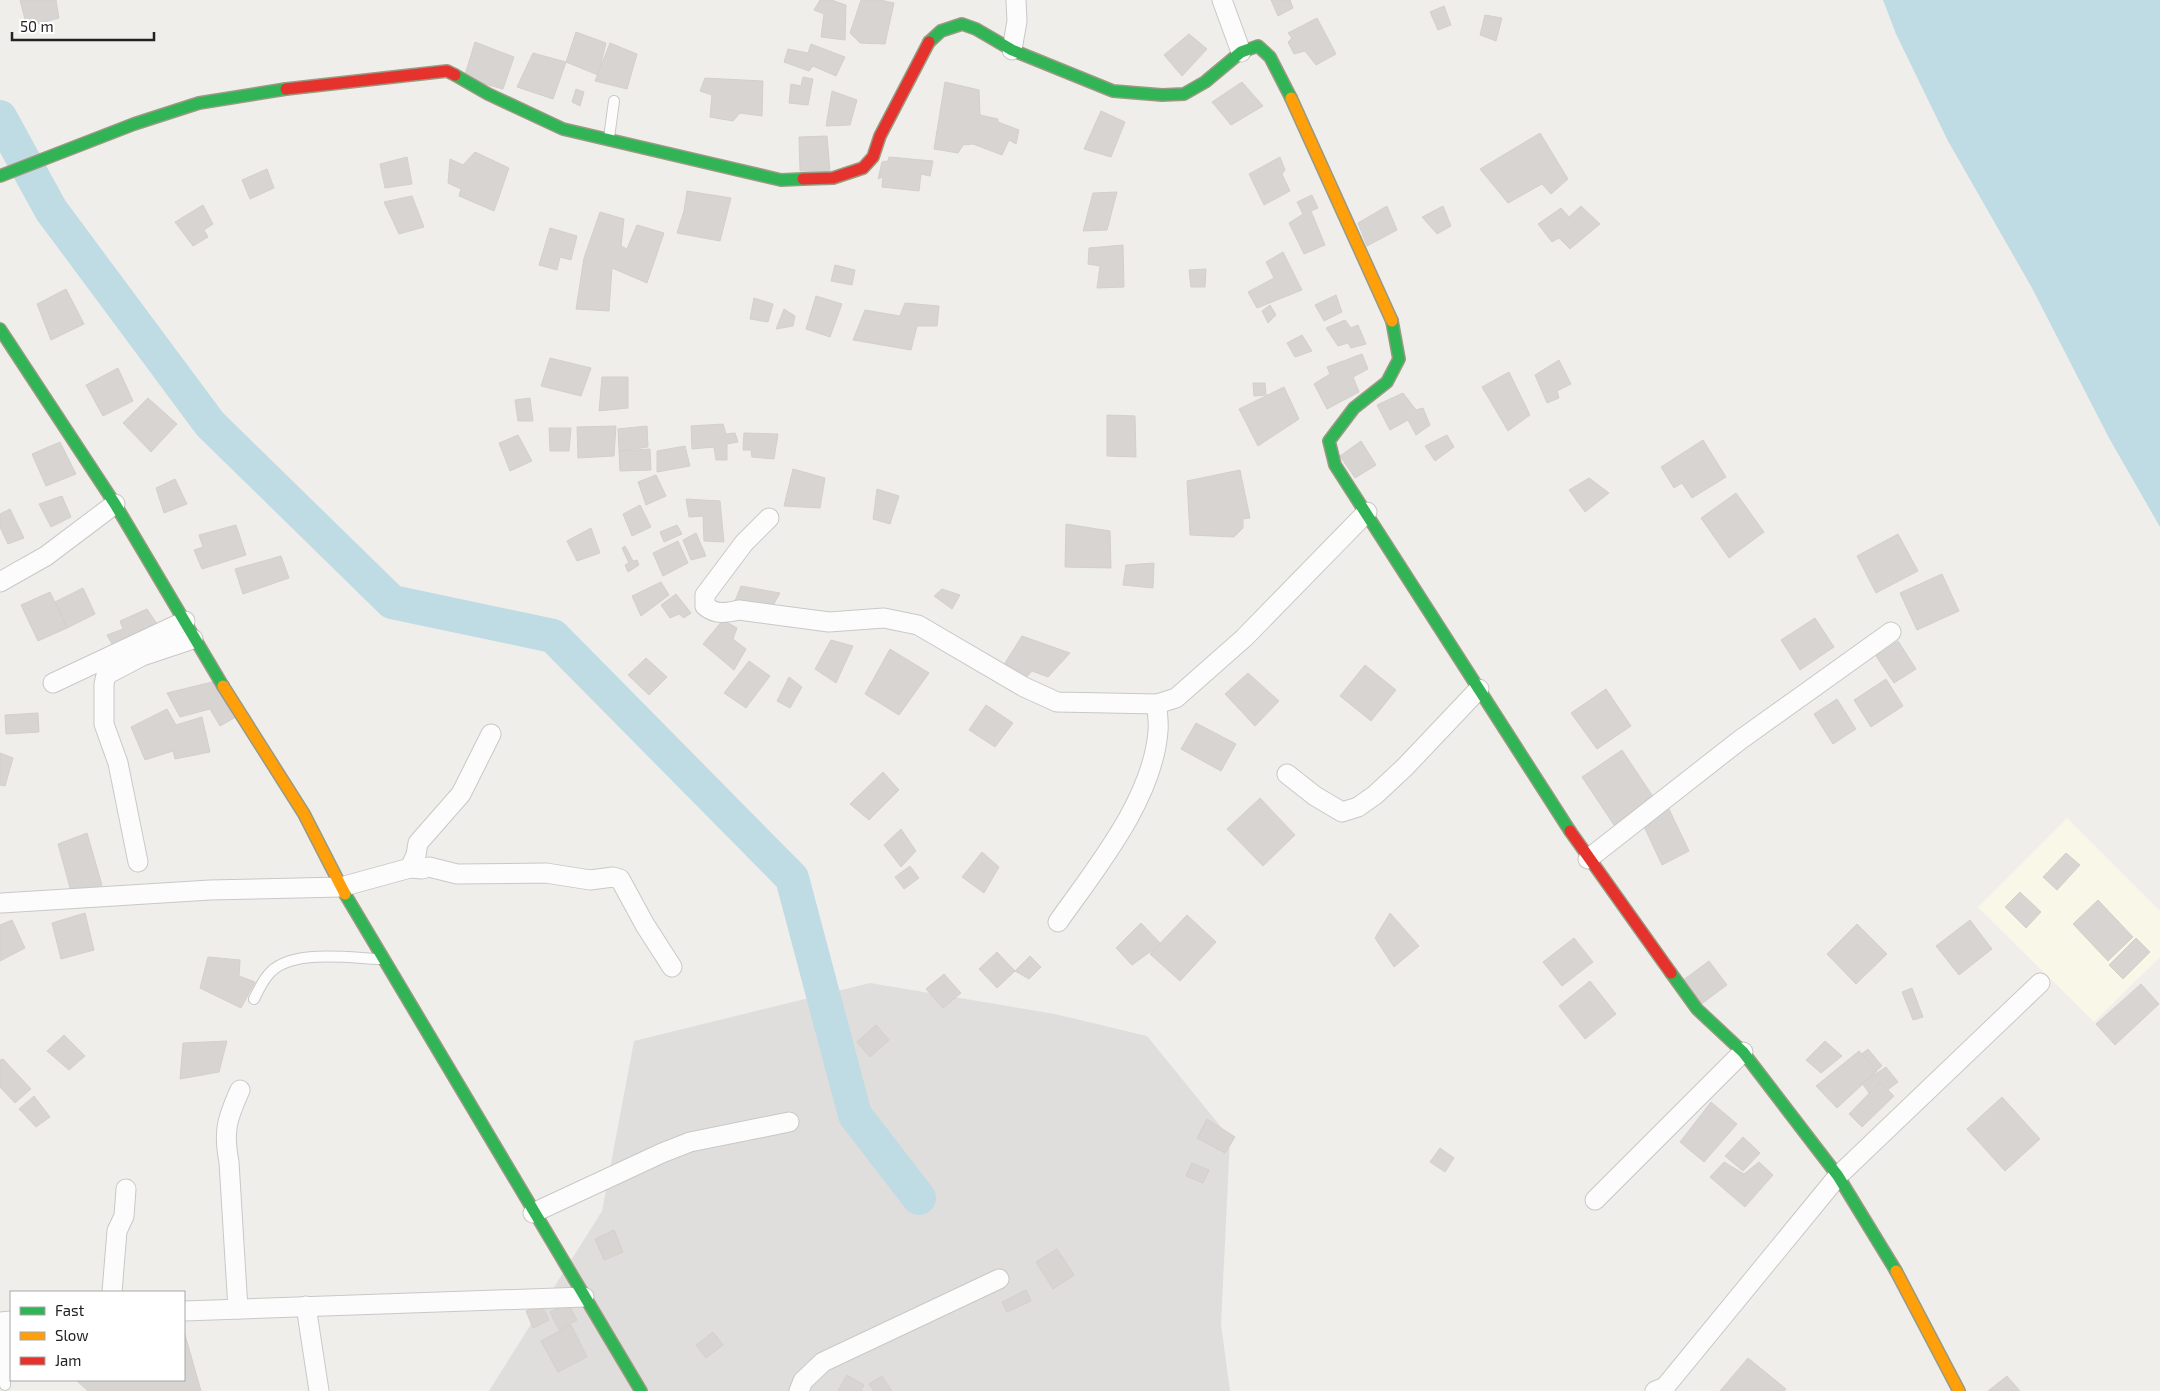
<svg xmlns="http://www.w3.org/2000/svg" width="2160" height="1391" viewBox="0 0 2160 1391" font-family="'Exo 2',sans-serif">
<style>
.residential{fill:#dfdedc}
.education{fill:#f8f7e8}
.water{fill:#bfdbe3}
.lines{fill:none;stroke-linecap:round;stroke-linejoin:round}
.river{stroke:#bfdbe3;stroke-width:34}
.building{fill:#d7d4d2;stroke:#d3d0cc}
.lane-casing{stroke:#c9c8c7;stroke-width:12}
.street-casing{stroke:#c9c8c7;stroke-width:21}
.fast-casing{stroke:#999a82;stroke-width:14}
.slow-casing{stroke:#999a82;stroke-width:14}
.jam-casing{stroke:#999a82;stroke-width:14}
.lane{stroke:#fdfcfc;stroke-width:10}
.street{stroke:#fdfcfc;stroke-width:19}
.fast{stroke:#30b455;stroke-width:11}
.slow{stroke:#ff9f0a;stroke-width:11}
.jam{stroke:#e5322d;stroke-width:11}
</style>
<rect width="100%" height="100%" fill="#f0eeeb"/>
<polygon class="residential" points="870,983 1055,1014 1147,1036 1230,1138 1221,1324 1230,1391 489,1391 602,1211 634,1041"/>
<polygon class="education" points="2067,818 2160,911 2160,957 2094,1022 1978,907"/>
<polygon class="water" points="1883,0 2160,0 2160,527 2109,438 2032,288 1948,141 1896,34"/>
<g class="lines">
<polyline class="river" points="0,117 51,210 210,424 392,602 553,636 792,878 855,1115 919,1198"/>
</g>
<g class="building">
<polygon points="20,0 56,0 59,18 27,27"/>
<polygon points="820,0 831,0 846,5 845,40 821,37 824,14 814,10"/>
<polygon points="861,0 880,0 894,3 885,44 860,43 850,33"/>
<polygon points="1271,0 1290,0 1293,8 1278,16"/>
<polygon points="1444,6 1451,25 1438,30 1430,12"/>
<polygon points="1485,15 1502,18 1496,41 1480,35"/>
<polygon points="1317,18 1336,54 1316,65 1305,51 1294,54 1288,42 1292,38 1288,33"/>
<polygon points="576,32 606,43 598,75 566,62"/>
<polygon points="1189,34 1207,49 1182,76 1164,55"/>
<polygon points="475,42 514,57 503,89 464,78"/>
<polygon points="610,43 637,54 627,89 595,81"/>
<polygon points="811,44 845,57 836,76 813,66 809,71 784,62 788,49 808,53"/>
<polygon points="533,53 566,62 553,99 517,87"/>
<polygon points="803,77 813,79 808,105 789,103 791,84 801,86"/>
<polygon points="705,78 763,81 762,116 740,113 733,121 710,117 712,95 700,91"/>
<polygon points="945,82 979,90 980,115 998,119 998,122 1019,130 1016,144 1009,140 1002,155 973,144 963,145 958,153 934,149"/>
<polygon points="1242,82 1263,106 1231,125 1212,102"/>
<polygon points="576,89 584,92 580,106 572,102"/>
<polygon points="832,91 857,100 850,125 826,126"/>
<polygon points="1101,111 1125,122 1111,157 1084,149"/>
<polygon points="1540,133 1568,179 1551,194 1542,184 1508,203 1480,169"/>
<polygon points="827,136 830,172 800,171 799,137"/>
<polygon points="475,152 509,168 494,211 459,196 461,189 448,183 450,159 463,165"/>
<polygon points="407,157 412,184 385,188 380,164"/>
<polygon points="889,157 933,161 930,176 921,174 919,191 882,187 883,177 878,179 882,162 888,161"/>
<polygon points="1280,157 1285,170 1282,174 1290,191 1264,205 1249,174"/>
<polygon points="267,169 274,188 250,199 242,180"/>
<polygon points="687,191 731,198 720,241 677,233 684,211"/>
<polygon points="1117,192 1107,230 1083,231 1093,193"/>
<polygon points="1312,195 1318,208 1311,211 1325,245 1304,254 1289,223 1303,214 1297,202"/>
<polygon points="412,196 424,227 399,234 384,202"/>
<polygon points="203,205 213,224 204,230 208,237 193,246 175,222"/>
<polygon points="1387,206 1397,230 1367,246 1358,223"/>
<polygon points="1443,206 1451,226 1437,234 1422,217"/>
<polygon points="1581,206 1600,224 1570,249 1559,238 1552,242 1538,224 1561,208 1569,217"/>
<polygon points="600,212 624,219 621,246 627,249 637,225 664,233 647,283 612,268 609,311 576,309 584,258"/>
<polygon points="550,228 577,236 571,260 560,257 557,270 539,265"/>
<polygon points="1123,245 1124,287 1097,288 1100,266 1088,264 1089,248"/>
<polygon points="1283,252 1302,290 1257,308 1248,292 1274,278 1266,262"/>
<polygon points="835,265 855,270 852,285 831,281"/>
<polygon points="1206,269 1205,287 1191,287 1189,270"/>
<polygon points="66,289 84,324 51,340 37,304"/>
<polygon points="1336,295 1342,312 1324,321 1315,305"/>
<polygon points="816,296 842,304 830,337 806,329"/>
<polygon points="754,298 773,304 768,322 750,319"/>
<polygon points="905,303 939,306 937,326 917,326 911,350 853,340 865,310 900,316"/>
<polygon points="1270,305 1276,315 1268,323 1262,311"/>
<polygon points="784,309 795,316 793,326 776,329"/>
<polygon points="1345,320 1351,328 1358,325 1366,344 1351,348 1348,343 1338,346 1326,328"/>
<polygon points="1302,335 1312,351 1295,357 1287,343"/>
<polygon points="1362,354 1368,369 1353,377 1359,392 1327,409 1314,384 1330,374 1327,367"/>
<polygon points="550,358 591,368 581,396 541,386"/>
<polygon points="1559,360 1571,384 1557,391 1559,398 1547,403 1535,375"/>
<polygon points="118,368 133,401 103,416 86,385"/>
<polygon points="1509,372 1530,415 1508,431 1482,387"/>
<polygon points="602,377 628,377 628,408 599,411"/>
<polygon points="1253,383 1265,383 1266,395 1254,396"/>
<polygon points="1284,387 1299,419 1258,446 1239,409"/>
<polygon points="1403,393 1416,410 1423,408 1430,425 1416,435 1408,420 1390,430 1377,405"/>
<polygon points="148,398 177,424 151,452 123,423"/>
<polygon points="530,398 533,421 518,421 515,400"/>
<polygon points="1107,415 1135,416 1136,457 1107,456"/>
<polygon points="723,424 726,434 735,433 738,442 727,444 727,460 716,460 714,447 692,449 691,426"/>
<polygon points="616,426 614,456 578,458 577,427"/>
<polygon points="647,426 648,447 619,451 618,429"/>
<polygon points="549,428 571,428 569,451 550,451"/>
<polygon points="744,433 778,434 774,459 752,457 751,450 743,450"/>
<polygon points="518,435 532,461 510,471 499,443"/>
<polygon points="1447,435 1454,447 1435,461 1425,446"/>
<polygon points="1703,440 1726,477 1692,498 1682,483 1674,488 1661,467"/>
<polygon points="1361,441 1376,465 1355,478 1340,456"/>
<polygon points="60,442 76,474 46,486 32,454"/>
<polygon points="685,446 690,466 657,472 657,451"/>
<polygon points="650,449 651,470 620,471 619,451"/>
<polygon points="793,469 825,478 820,508 784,506"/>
<polygon points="1240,470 1250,518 1243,519 1243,528 1234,537 1190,535 1187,481"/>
<polygon points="656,475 666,496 646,505 638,482"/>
<polygon points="1589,478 1609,493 1585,512 1569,490"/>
<polygon points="175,479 187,504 164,513 156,488"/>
<polygon points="877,489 899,496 890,524 873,519"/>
<polygon points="1736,493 1764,532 1729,558 1701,518"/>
<polygon points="62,496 71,517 51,527 39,504"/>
<polygon points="686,499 720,501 724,542 704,541 703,516 689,517"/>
<polygon points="640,505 651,527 632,536 623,514"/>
<polygon points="10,509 24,538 8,544 0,527 0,514"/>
<polygon points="1066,524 1110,531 1111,568 1065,567"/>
<polygon points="236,525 246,555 202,569 194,550 203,547 199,535"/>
<polygon points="677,525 682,534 664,542 660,532"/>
<polygon points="591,528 600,553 577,561 567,541"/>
<polygon points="696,533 706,556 691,560 683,540"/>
<polygon points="1898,534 1918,571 1876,593 1857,556"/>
<polygon points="678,541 688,563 663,576 653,553"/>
<polygon points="625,546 633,561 637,560 639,565 628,572 625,565 629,563 622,548"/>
<polygon points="281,556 289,578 243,594 235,569"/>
<polygon points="1154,563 1153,588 1123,585 1126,565"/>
<polygon points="1942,574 1959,611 1917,630 1900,593"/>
<polygon points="661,582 669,595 641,616 632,596"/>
<polygon points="741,586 780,593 771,609 735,601"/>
<polygon points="83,588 95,614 67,628 55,602"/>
<polygon points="942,589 960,595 952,609 934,596"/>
<polygon points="50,592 67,628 38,641 21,605"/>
<polygon points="676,594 691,613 684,618 679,614 670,618 661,605"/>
<polygon points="147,609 159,627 113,646 107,635 123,629 120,621"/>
<polygon points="1815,618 1834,647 1800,670 1781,640"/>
<polygon points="723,620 737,628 733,639 746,649 734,670 703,644"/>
<polygon points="1022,636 1070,653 1048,677 1032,671 1024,680 1005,663"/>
<polygon points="831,640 853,646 836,683 815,669"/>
<polygon points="1898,641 1916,669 1894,683 1876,656"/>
<polygon points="890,649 929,673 899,715 865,694"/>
<polygon points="646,658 667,677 649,695 628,675"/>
<polygon points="749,661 770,676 746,708 724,693"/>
<polygon points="1365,665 1396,690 1371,721 1340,696"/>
<polygon points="1248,673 1279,701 1255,726 1225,694"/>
<polygon points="789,677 802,687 790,708 777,701"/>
<polygon points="1886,679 1903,706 1871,727 1854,700"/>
<polygon points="216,681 236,717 220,726 210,709 180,717 167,693"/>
<polygon points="1606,689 1631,726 1597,749 1571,713"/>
<polygon points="1837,699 1856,729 1833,744 1814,714"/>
<polygon points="986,705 1013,723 995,747 969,730"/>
<polygon points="167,709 176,725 202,717 210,752 175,759 173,751 145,760 131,727"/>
<polygon points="38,713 39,732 6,734 5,715"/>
<polygon points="1196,723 1236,744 1221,771 1181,749"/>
<polygon points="1622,750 1654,798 1614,825 1582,777"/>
<polygon points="0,753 13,758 5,786 0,785"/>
<polygon points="883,772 899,790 869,820 850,804"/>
<polygon points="1260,798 1295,835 1263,866 1227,829"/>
<polygon points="1668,807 1689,851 1662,865 1641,820"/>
<polygon points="901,829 916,851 901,867 884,845"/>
<polygon points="87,833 102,885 72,895 58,844"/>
<polygon points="982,852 999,867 984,893 962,877"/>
<polygon points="2066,853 2080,865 2057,890 2043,877"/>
<polygon points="910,866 919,878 904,889 895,877"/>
<polygon points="2020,892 2041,912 2026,928 2005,907"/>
<polygon points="2098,900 2133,937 2108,961 2073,924"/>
<polygon points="85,913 94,950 61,959 52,923"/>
<polygon points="1390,913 1419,946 1394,967 1375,938"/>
<polygon points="1187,915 1216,942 1180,981 1150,954"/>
<polygon points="12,920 25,948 0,961 0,925"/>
<polygon points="1970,920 1992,949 1959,975 1936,946"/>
<polygon points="1141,923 1161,944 1132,965 1116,948"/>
<polygon points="1857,924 1887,954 1856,984 1827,954"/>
<polygon points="1574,938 1593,962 1562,986 1543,962"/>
<polygon points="2136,938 2150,952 2123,979 2109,965"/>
<polygon points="997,952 1015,971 997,988 979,969"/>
<polygon points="1030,956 1041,967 1029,979 1015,971"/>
<polygon points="208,957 240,960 239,976 255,982 241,1008 200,988"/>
<polygon points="1709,961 1727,985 1700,1005 1682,981"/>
<polygon points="944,974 961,993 943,1008 926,989"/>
<polygon points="1590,981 1616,1014 1585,1039 1559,1006"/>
<polygon points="2141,984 2159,1004 2115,1045 2096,1024"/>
<polygon points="1912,988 1923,1017 1913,1020 1902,992"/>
<polygon points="876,1025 889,1040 870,1057 857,1042"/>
<polygon points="64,1035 85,1056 69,1070 47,1051"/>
<polygon points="227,1041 219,1072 180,1079 183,1043"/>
<polygon points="1825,1041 1842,1056 1821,1073 1806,1060"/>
<polygon points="1868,1049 1882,1066 1859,1085 1844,1068"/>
<polygon points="1859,1051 1877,1071 1837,1108 1816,1086"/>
<polygon points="3,1059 31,1089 15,1103 0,1087 0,1060"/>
<polygon points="1886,1067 1898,1082 1874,1100 1862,1083"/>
<polygon points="1880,1082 1894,1096 1862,1127 1849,1114"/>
<polygon points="34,1096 50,1117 36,1127 19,1109"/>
<polygon points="2002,1097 2040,1139 2005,1171 1967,1129"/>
<polygon points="1711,1102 1737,1124 1704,1162 1680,1142"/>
<polygon points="1207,1119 1235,1137 1225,1153 1197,1138"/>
<polygon points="1743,1137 1760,1153 1743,1171 1725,1156"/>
<polygon points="1440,1148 1454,1158 1445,1172 1430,1162"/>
<polygon points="1724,1162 1744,1174 1759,1162 1773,1175 1745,1207 1710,1177"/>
<polygon points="1192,1163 1209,1170 1203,1183 1186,1176"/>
<polygon points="614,1230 623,1252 604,1260 595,1239"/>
<polygon points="1057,1249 1074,1275 1053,1289 1036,1262"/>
<polygon points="1026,1290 1031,1301 1007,1312 1002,1302"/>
<polygon points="541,1304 549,1320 533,1328 526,1311"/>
<polygon points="568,1304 577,1320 559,1330 550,1312"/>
<polygon points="571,1325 587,1357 558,1372 541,1341"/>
<polygon points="184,1331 201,1391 88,1391 76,1380 184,1380"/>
<polygon points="713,1332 723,1345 706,1358 696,1345"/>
<polygon points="1748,1358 1786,1389 1784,1391 1720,1391"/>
<polygon points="847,1375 864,1385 861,1391 838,1391"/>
<polygon points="882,1376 892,1391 874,1391 869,1384"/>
<polygon points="2007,1376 2020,1391 1988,1391"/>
</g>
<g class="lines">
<g class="lane-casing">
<g id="lane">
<polyline points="609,138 614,101"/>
<path d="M254,999C258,991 262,982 268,975C289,948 349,958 380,959"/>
<polyline points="5,1385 5,1322"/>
</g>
</g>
<g class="street-casing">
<g id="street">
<polyline points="1222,0 1241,52"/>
<polyline points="1012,50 1017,21 1016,0"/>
<path d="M769,518L744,543L705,595V606C716,615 726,613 739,610L829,622L884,618L918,625L1024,687L1057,702L1157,704L1176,698L1244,638L1367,512"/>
<polyline points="0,582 46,556 115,504"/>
<polyline points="53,683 185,621"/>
<polyline points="1287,774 1315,796 1342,812 1358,807 1375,795 1405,767 1479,689"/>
<polyline points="1588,859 1740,740 1891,632"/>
<polyline points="138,862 118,763 104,724 104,684 106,675 142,656 193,639"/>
<polyline points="410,868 422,869 429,867 457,874 546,873 590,880 613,877 620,879 645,925 672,967"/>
<polyline points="2,903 210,890 341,887 410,868 416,855 418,843 461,794 491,734"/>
<path d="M1058,922C1096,868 1153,799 1158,731C1159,722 1157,713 1157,704"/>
<polyline points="1595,1200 1743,1052"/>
<polyline points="533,1213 662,1153 690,1142 789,1122"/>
<polyline points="112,1292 117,1231 124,1216 126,1189"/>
<polyline points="306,1306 319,1391"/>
<path d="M238,1309L229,1162C223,1131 227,1119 240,1090"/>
<polyline points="184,1311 584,1297"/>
<polyline points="0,1322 11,1321"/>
<polyline points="799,1391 803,1381 823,1362 999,1279"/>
<polyline points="1655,1391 1665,1387 1838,1176 2040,983"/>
</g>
</g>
<g class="fast-casing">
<g id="fast">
<polyline points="929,42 941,31 962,24 976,29 1012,50 1113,91 1162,95 1184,94 1205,82 1241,52 1258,46 1270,57 1291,98"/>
<polyline points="455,75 488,94 563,129 781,180 803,179"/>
<polyline points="0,176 134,124 199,103 286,89"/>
<polyline points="1392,321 1399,359 1387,382 1354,408 1329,441 1335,465 1570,831"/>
<polyline points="0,329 115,504 223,686"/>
<polyline points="345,894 641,1391"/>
<polyline points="1671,973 1697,1009 1743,1052 1838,1176 1896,1271"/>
</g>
</g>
<g class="slow-casing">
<g id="slow">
<polyline points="1291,98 1392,321"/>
<polyline points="223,686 304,814 345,894"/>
<polyline points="1896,1271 1959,1391"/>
</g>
</g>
<g class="jam-casing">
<g id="jam">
<polyline points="286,89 447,71 455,75"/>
<polyline points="803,179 833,178 863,168 873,157 880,136 929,42"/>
<polyline points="1570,831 1671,973"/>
</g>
</g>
<use href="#lane" class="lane"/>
<use href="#street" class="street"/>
<use href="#fast" class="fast"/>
<use href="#slow" class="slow"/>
<use href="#jam" class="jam"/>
</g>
<rect x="10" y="1291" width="175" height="90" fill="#ffffff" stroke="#a7a7a7"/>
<rect x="20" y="1307" width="25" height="8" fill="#30b455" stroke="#a7a7a7"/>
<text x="55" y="1316" font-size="15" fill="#222222">Fast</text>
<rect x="20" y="1332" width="25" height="8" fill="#ff9f0a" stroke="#a7a7a7"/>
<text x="55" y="1341" font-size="15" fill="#222222">Slow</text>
<rect x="20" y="1357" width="25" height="8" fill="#e5322d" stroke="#a7a7a7"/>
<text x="55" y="1366" font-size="15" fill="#222222">Jam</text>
<path d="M12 32v8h142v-8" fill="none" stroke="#222222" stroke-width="2.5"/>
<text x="20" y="32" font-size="15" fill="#222222" stroke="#ffffff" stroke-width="4" paint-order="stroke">50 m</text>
</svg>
